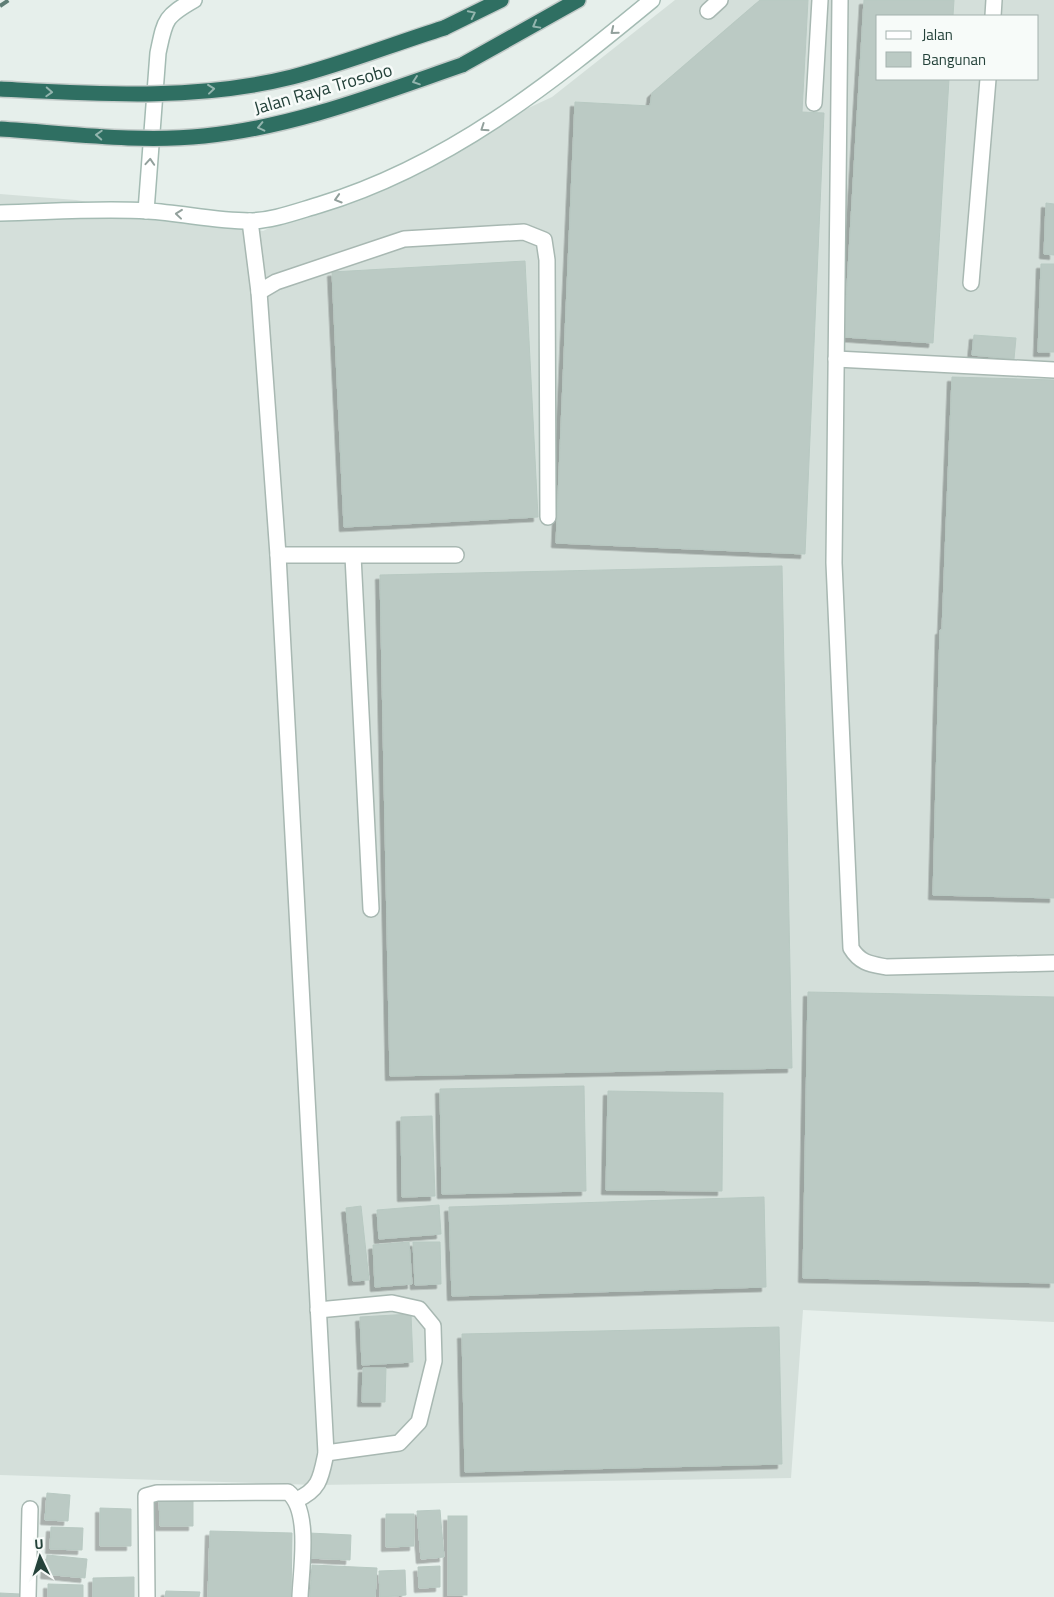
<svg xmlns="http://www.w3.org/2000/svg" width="1054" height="1597" viewBox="0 0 1054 1597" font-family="'Titillium Web',sans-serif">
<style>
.built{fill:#d4dfda;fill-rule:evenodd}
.building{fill:#bbcac4;stroke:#b8c9c2;filter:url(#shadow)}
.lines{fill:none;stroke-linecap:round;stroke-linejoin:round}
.lane-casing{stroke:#a8b8b2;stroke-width:18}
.street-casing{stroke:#a8b8b2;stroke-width:18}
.secondary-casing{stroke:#a4bbb3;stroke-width:18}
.highway-casing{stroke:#c2cac8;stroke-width:18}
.lane{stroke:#fff;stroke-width:15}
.street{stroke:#fff;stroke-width:15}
.secondary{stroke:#fff;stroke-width:15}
.highway{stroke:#2f6f62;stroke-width:15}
.rail{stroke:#5f7d75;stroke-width:4;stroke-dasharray:10 5;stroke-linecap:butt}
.highway-bridge-casing{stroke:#c2cac8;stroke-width:18;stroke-linecap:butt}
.highway-bridge{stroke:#2f6f62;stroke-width:15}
.oneway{stroke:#93b5ae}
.oneway2{stroke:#92a09c}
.labels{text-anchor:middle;stroke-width:5;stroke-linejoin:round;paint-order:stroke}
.street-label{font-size:18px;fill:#24423a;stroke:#f7fbf9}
</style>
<defs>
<filter id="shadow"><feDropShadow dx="-4.5" dy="4.5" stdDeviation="0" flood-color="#0004"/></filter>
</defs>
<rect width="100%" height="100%" fill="#e6efeb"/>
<path class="built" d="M675,0H1054V1322L803,1310L791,1478L316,1485L0,1475V194L76,200L263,231L552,97ZM878,16H1038V79H878Z"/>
<g class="building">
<polygon points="760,0 808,0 802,112 824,113 805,554 556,543 575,102 650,106 652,93"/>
<polygon points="864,0 954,0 953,16 878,16 878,79 949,79 933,343 844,337"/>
<polygon points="1046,203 1054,204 1054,255 1044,254"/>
<polygon points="525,261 538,517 344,527 332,272"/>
<polygon points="1041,264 1054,264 1054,352 1038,352"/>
<polygon points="974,335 1016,338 1014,359 972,355"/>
<polygon points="952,377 1054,380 1054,898 933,895 940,630 942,630"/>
<polygon points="782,566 792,1068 390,1076 380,575"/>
<polygon points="808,992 1054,997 1054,1283 803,1278"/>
<polygon points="584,1086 586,1191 442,1194 440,1089"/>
<polygon points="608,1091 723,1093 722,1191 606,1190"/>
<polygon points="432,1116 435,1196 402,1197 401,1117"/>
<polygon points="764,1197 766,1287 452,1296 449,1207"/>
<polygon points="439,1205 441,1234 379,1239 377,1210"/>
<polygon points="361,1206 369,1280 353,1281 346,1208"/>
<polygon points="409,1242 412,1284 375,1287 373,1245"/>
<polygon points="413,1242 440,1242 441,1284 415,1285"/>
<polygon points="411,1314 413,1362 362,1365 360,1317"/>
<polygon points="779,1327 782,1464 465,1472 462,1334"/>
<polygon points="363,1368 386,1368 385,1402 362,1402"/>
<polygon points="47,1493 70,1495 68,1521 45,1520"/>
<polygon points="193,1495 193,1526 160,1526 159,1496"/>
<polygon points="100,1508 131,1509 131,1546 100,1546"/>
<polygon points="440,1510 444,1557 421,1559 417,1511"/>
<polygon points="386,1514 414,1514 414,1546 386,1547"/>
<rect x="448" y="1516" width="19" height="79"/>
<polygon points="51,1527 83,1528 82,1550 50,1549"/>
<polygon points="210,1531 292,1533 291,1597 208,1597"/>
<polygon points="309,1533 351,1535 350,1560 309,1558"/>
<polygon points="47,1555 87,1559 85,1578 45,1574"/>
<polygon points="312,1565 377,1568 375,1597 310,1597"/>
<polygon points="440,1566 440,1587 419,1588 418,1567"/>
<polygon points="405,1570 406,1595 380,1597 379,1571"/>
<polygon points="134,1577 134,1597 93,1597 93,1578"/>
<polygon points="48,1584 83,1585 83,1597 48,1597"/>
<polygon points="166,1591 200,1592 199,1597 165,1597"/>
<polygon points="0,1593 20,1594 20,1597 0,1597"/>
</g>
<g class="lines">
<g class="lane-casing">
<g id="lane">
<path d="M840,0L834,563L851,948C860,963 870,964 886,967L1054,963"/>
<polyline points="708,11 720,0"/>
<polyline points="993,16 994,0"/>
<polyline points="814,103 820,0"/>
<path d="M250,221L259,292L278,555L326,1453C321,1477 320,1490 296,1500"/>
<polyline points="971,283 988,79"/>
<polyline points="259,292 276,282 404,239 524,232 544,240 547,260 548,517"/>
<polyline points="836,359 1054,370"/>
<polyline points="278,555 456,555"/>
<polyline points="353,556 371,909"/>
<polyline points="318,1310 392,1303 419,1309 433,1326 434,1361 419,1422 399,1443 326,1453"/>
</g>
</g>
<g class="street-casing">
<g id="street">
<polyline points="28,1597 30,1509"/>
<path d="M147,1597L146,1496L157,1493L288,1492C311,1510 301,1569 300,1597"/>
</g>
</g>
<g class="secondary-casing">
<g id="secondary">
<path d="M146,211L158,53C165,20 164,17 194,0"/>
<path d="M0,213C49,212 99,208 148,211C181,213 216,221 249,221C272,221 298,211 319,205C448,166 550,84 652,0"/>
</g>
</g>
<g class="highway-casing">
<g id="highway">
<polyline points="444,28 501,0"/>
<polyline points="462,65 578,0"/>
</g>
</g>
<use href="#lane" class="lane"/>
<use href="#street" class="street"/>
<use href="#secondary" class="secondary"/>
<use href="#highway" class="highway"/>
<polyline class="rail" points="0,6 9,0"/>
<g class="highway-bridge-casing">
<g id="highway-bridge">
<path d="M0,89C97,94 196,101 292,77C343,64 393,44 444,28"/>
<path d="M0,129C67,133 137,143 204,136C294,127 378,94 462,65"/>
</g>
</g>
<use href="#highway-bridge" class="highway-bridge"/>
</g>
<defs><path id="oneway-chevron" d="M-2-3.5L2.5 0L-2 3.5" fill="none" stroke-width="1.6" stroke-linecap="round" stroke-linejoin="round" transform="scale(1.25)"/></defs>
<g class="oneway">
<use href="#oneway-chevron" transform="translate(472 14) rotate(-26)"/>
<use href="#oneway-chevron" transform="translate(536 25) rotate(151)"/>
<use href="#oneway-chevron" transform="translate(416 81) rotate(161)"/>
<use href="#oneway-chevron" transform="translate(211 89) rotate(-6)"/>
<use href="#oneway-chevron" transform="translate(49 92) rotate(3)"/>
<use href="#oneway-chevron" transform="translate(261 127) rotate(167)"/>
<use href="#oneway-chevron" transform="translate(99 135) rotate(-177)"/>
</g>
<g class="oneway2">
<use href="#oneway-chevron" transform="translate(614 31) rotate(141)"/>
<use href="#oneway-chevron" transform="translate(484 128) rotate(146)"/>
<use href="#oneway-chevron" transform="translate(150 162) rotate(-86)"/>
<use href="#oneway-chevron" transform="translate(338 199) rotate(163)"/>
<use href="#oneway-chevron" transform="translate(179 214) rotate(-174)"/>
</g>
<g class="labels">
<g class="street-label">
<text transform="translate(323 89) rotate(-16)" y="6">Jalan Raya Trosobo</text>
</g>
</g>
<rect x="876" y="15" width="162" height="65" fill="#f7fbf9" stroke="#a3b1ad"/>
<rect x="886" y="31" width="25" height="8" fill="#ffffff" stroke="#a3b1ad"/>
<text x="922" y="40" font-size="15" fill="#24423a">Jalan</text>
<rect x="886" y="52" width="25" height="15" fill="#bbcac4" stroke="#a3b1ad"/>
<text x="922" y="65" font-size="15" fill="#24423a">Bangunan</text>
<g transform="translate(40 1557) rotate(356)" stroke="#f7fbf9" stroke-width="4" paint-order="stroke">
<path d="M0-4L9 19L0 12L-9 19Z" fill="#24423a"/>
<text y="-8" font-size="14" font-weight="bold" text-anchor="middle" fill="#24423a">U</text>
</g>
</svg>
